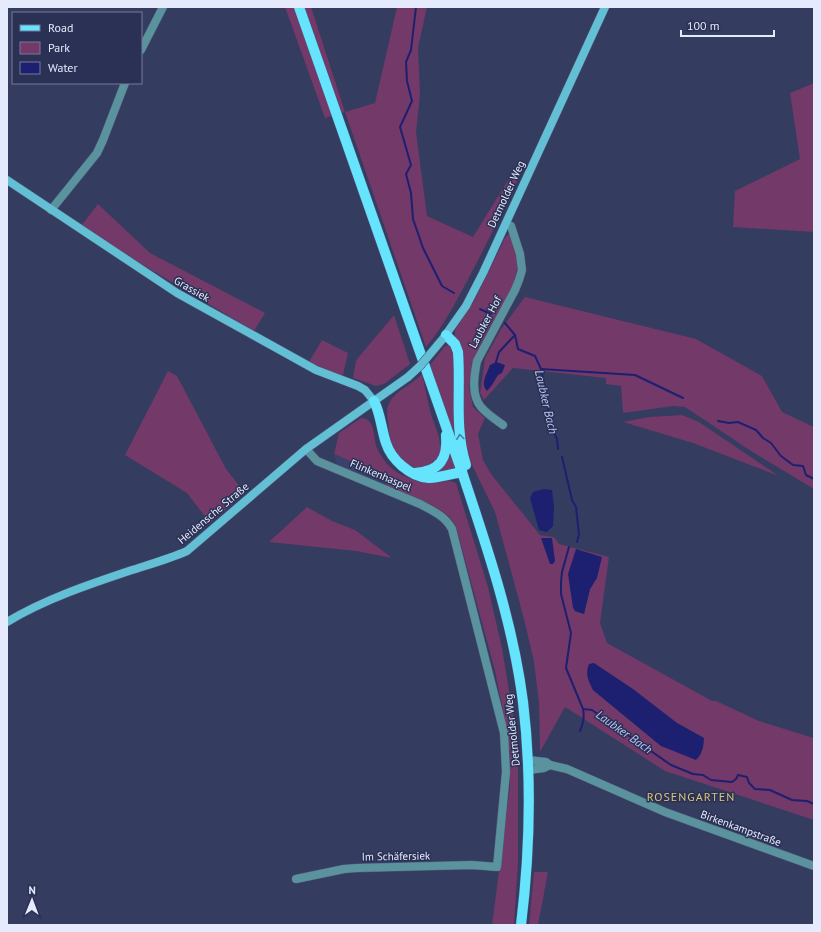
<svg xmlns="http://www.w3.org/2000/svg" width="821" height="932" viewBox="0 0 821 932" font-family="'PT Sans',sans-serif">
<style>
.built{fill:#39426d}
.green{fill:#723969;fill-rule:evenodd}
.water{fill:#1d2071}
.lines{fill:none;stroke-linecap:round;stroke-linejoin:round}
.stream{stroke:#1d2071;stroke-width:2}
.street-casing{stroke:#505879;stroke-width:9}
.secondary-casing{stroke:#505879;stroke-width:9}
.primary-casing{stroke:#505879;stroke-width:11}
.street{stroke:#5a929e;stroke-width:8}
.secondary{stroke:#63c0d4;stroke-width:8}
.primary{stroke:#66e4fd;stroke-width:10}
.secondary-bridge-casing{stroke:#505879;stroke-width:9;stroke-linecap:butt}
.secondary-bridge{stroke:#63c0d4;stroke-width:8}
.oneway{stroke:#4582a1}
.labels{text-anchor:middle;stroke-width:3;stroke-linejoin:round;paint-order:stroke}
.street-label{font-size:11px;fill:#e5ebfd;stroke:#2a3155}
.water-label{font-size:12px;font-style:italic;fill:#bcc8f7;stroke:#2a3155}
.neighbourhood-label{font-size:12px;letter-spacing:1px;fill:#dcc578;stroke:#2a3155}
</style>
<rect width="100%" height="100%" fill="#343c60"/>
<polygon class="built" points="334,454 377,473 388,482 386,486 337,466"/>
<g class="green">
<path d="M285,7H311L345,112L375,103L397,7H427L418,48L420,95L416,132L427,216L473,237L515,169L522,171C504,208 486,246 466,283C454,305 443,327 426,347L345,112L325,118Z"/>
<polygon points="814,83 814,232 733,227 735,191 800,159 790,93"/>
<polygon points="98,204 150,253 265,313 254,331 148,268 81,226"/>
<path d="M509,234L517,253V269L513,288L487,332L472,363L469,388L473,407L485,418L478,434L483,460L491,474L540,535L554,537L559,544L609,557L600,623L607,643L712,701H716L759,721L814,738V820L665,771L565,707L540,752L539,703L534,662L524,619L495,512L472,465L468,452L461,424L455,339V330L474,301L506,236ZM597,578L590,589L584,614L575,611ZM593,690L677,723L704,738L703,749L661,746Z"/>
<polygon points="525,297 696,339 762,376 782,412 814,427 814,489 751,451 685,407 673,406 623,413 621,386 606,384 606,378 513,368 484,400 480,393 485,358 501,329"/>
<polygon points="394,315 410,364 384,384 376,386 353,378 356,361 358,358"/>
<polygon points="322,340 348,353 343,375 339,375 309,362"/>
<polygon points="449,345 455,353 457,438 455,439 430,365 445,346"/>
<polygon points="168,371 177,376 226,469 245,493 210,523 187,493 125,455"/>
<path d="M422,374C425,386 427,398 430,410C433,423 442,438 440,451C438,462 425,469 414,467C407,465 401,459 397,454C390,445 389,433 388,422C387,415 386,408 390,402C395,391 413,384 422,374Z"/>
<polygon points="682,415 699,422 779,476 693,443 623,422 649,417"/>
<path d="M361,418C376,418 373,438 377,448C379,453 385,462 389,466C399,476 421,484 435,483C443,482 448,479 456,483L488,587L502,648L513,715L518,766V864L514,925H492L510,786V756L506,726L495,671L460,541C458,535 457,528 454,523C444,506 404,493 386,486L388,482L377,473L334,454L339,433Z"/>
<polygon points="450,453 455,466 452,471 434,475"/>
<polygon points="307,507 332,521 355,530 392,558 356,551 269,542"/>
<polygon points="534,872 548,872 538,925 529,925"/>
</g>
<g class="water">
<path d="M496,362L505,365L502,373L498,375L492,385L487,391C480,383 487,374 490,365Z"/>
<polygon points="544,489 552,490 554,506 553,526 547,532 539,530 530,498 533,492"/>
<polygon points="541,538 552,538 555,561 553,564 550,564"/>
<polygon points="576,549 602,557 597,578 590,589 584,614 575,611 573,608 568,574"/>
<path d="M594,663L633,689L677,723L704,738C703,747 703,753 696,760L661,746L593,690C588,680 585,674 589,664Z"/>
</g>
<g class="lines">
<g class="stream">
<polyline points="416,7 411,50 406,62 407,81 412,101 400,127 411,165 406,174 411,193 413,219 423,248 442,286 454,293"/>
<polyline points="480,309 491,314"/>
<polyline points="505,323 515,335 518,349 535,356 541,369 547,397 550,426 557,439 558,449"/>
<polyline points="496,362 499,352 515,335"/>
<polyline points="541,369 635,375 683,398"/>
<polyline points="718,421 729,423 738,422 756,430 763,438 771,443 781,456 793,465 803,466 806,475 814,479"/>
<polyline points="562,457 572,500 576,507 579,535 577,542"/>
<polyline points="569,547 562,572 561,582 561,594 571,633 566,668 583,709 592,710 671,765 693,774 703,775 711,780 732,782 736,779 738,775 747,777 749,783 755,789 770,790 792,800 807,801 814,804"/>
<path d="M580,731C583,724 585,717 583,709"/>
</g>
<g class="street-casing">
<g id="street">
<polyline points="141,50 163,7"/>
<polyline points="51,210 97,153 103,140 125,83"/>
<path d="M503,425C496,420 487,414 481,407C471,395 474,376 477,361L515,290L519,280L522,270L520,254L511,226L506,224"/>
<polyline points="528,760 546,762 550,765 567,769 665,812 814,866"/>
<polyline points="529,770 544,768 550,765"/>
<path d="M296,879L344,869L357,868L472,865L497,867L506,772L504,733L452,529C445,516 433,511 420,504L317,461L306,449"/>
</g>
</g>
<g class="secondary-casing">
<g id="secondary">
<polyline points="7,180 177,293 316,370 358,386 365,390 374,401"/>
<polyline points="442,340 466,306 483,273 605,7"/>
<path d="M7,622C45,599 90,584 132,570C151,564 169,559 187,551L306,449L408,377"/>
</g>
</g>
<g class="primary-casing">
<g id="primary">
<path d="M299,7L462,472C487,547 513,623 523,702C532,776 530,851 521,925"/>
<path d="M446,335L455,344L458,352C461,390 454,428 466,465"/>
<path d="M374,401C381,415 381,428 386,443C391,459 410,477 429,478C439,478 451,474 462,472"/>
<path d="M415,473C440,471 448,459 446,435"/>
</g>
</g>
<use href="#street" class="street"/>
<use href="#secondary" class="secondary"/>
<use href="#primary" class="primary"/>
<g class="secondary-bridge-casing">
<polyline id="secondary-bridge" points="408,377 420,366 441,341"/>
</g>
<use href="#secondary-bridge" class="secondary-bridge"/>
</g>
<defs><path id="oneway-chevron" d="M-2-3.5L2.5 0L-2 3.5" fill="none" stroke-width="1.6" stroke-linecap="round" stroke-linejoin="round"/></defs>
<use class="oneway" href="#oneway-chevron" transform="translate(460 437) rotate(-97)"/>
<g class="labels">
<g class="street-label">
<text transform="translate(506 194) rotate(-65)" y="4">Detmolder Weg</text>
<text transform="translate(192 289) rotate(30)" y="4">Grassiek</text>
<text transform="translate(485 322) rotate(-62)" y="4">Laubker Hof</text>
<text transform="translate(381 475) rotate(23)" y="4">Flinkenhaspel</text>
<text transform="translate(213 513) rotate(-40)" y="4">Heidensche Straße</text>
<text transform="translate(512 730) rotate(-96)" y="4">Detmolder Weg</text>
<text transform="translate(741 828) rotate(20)" y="4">Birkenkampstraße</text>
<text transform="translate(396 856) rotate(-1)" y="4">Im Schäfersiek</text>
</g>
<g class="water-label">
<text transform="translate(546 402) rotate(77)" y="4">Laubker Bach</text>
<text transform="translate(624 732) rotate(35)" y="4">Laubker Bach</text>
</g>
<g class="neighbourhood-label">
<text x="691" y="801">ROSENGARTEN</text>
</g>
</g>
<rect width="821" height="932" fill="none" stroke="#e5ebfd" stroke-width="16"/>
<rect x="12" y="12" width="130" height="72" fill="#2a3155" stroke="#757b98"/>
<rect x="20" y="25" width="20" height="6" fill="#66e4fd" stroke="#757b98"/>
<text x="48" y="32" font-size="12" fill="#e5ebfd">Road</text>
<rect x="20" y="42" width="20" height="12" fill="#723969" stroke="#757b98"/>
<text x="48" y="52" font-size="12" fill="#e5ebfd">Park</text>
<rect x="20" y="62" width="20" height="12" fill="#1d2071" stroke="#757b98"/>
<text x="48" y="72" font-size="12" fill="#e5ebfd">Water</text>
<g transform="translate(32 900) rotate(1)" stroke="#2a3155" stroke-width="3" paint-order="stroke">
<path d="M0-3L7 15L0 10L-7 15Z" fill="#e5ebfd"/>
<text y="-6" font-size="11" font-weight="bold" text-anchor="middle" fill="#e5ebfd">N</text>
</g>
<path d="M681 30v6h93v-6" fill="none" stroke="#e5ebfd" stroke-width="2"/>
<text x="687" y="30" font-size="12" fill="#e5ebfd" stroke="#2a3155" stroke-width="3" paint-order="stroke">100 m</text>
</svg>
